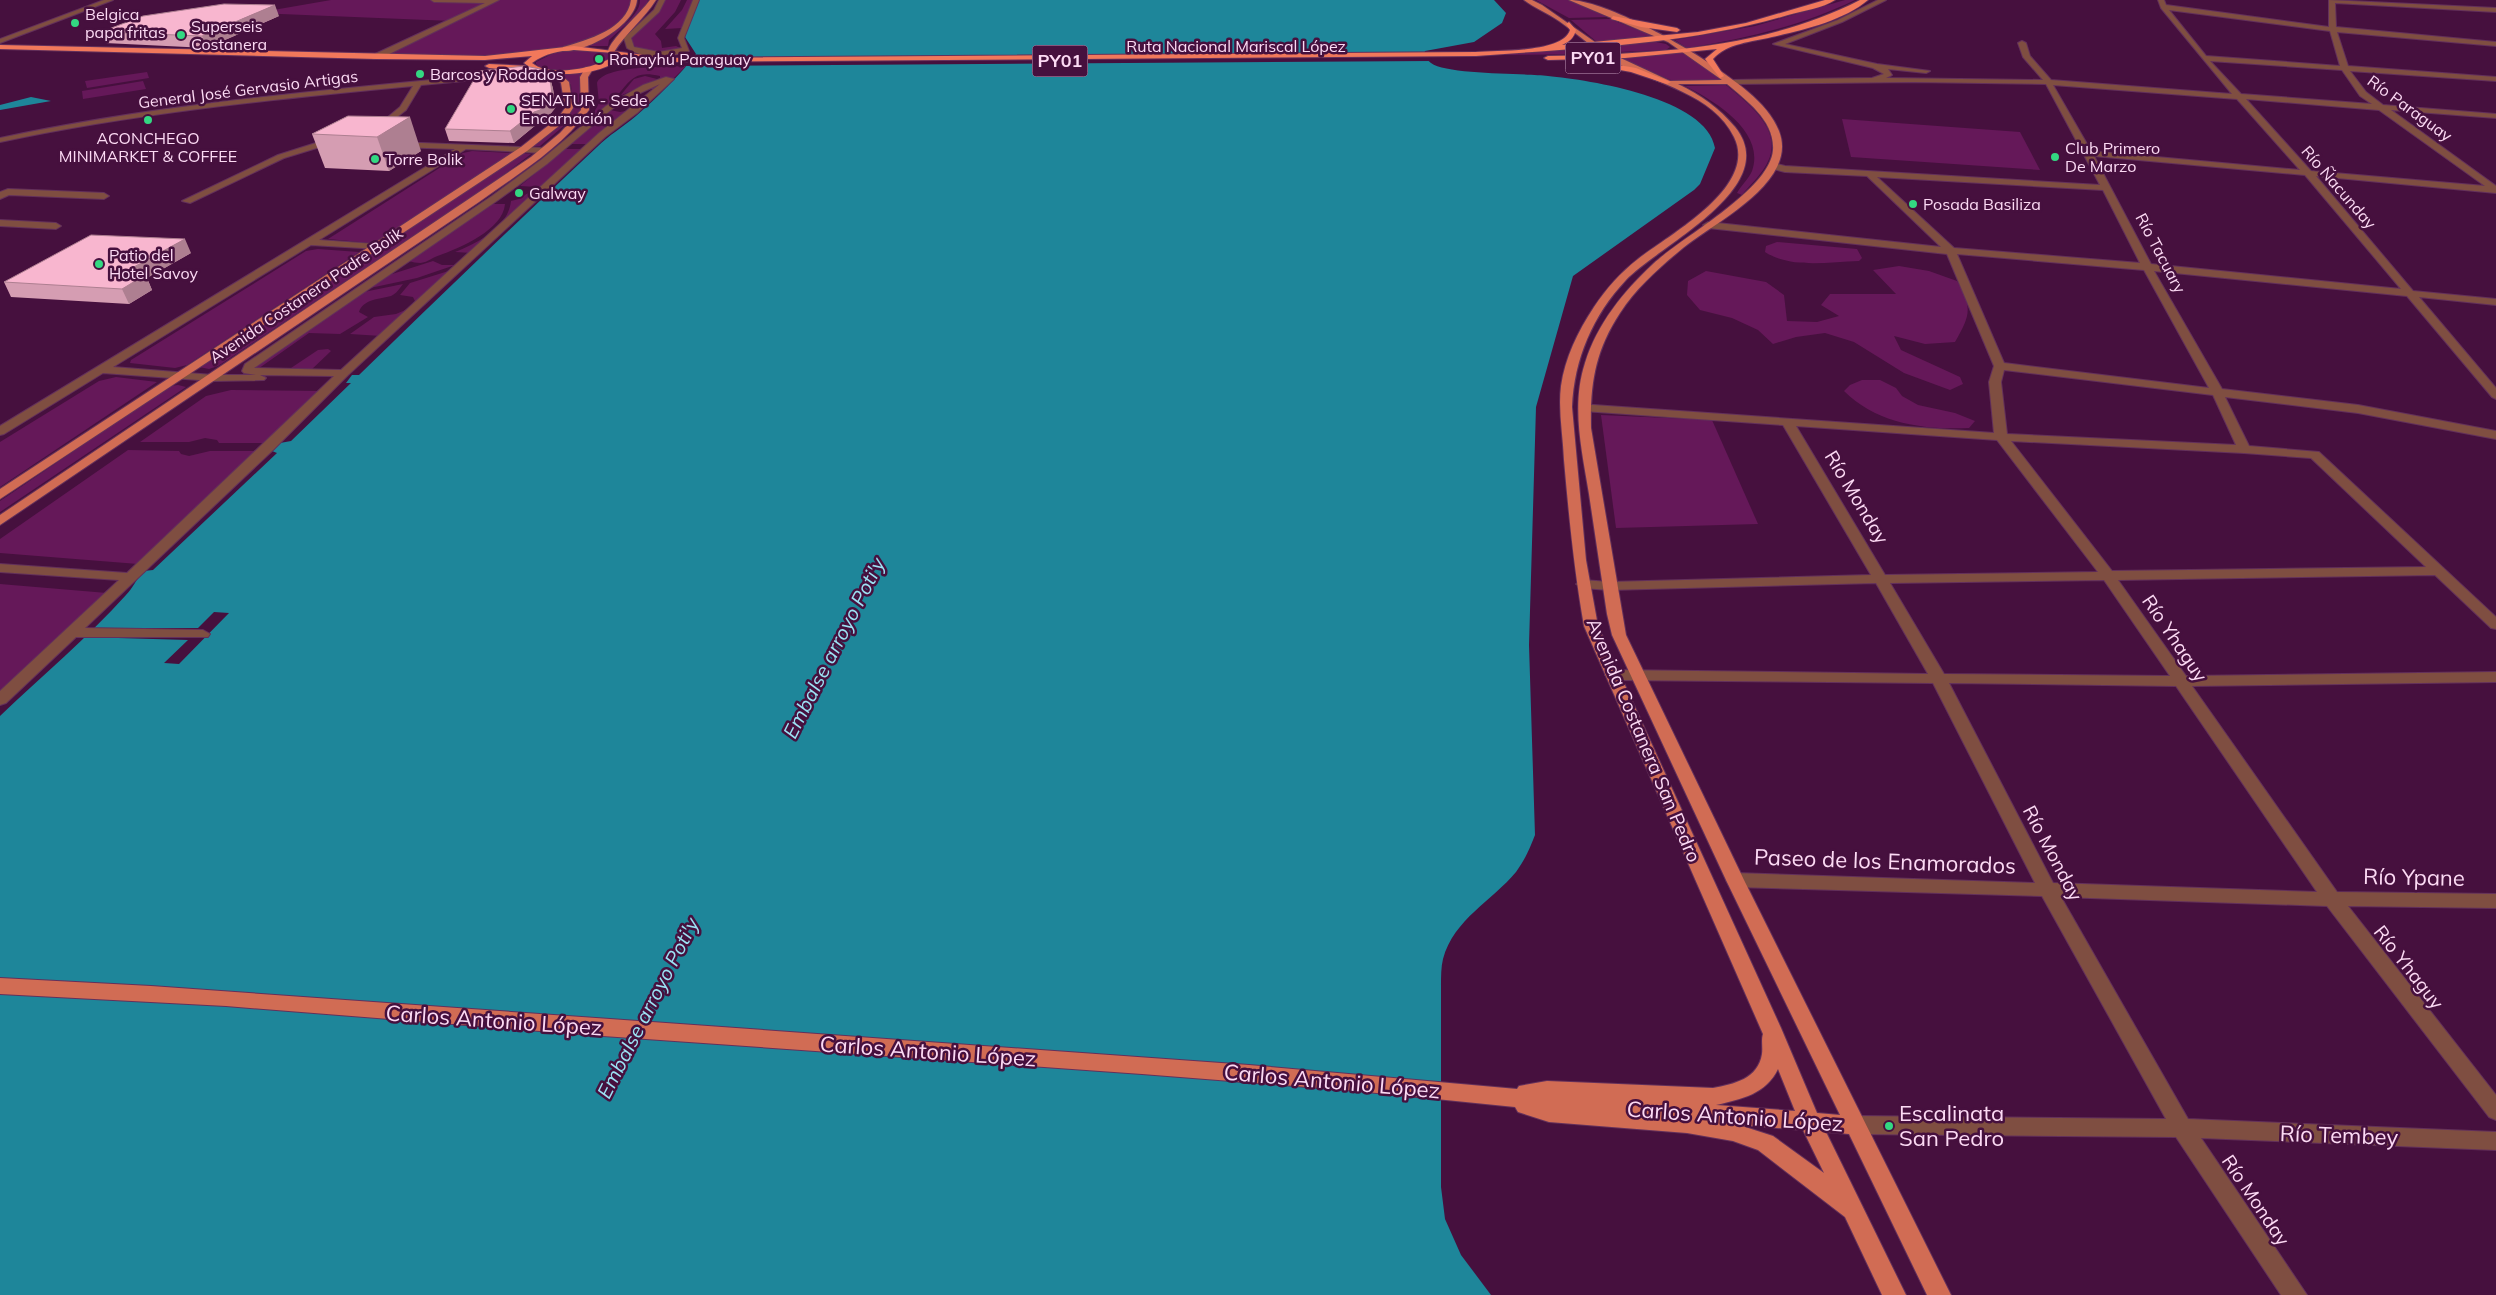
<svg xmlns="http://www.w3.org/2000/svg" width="2496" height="1295" viewBox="0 0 2496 1295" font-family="Mulish,sans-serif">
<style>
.green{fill:#651859}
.water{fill:#1e869a}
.pier{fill:#46103e}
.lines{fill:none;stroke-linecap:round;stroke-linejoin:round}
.minor-casing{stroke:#63305b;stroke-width:2}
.major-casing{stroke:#63305b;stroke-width:2}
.highway-casing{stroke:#63305b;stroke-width:2}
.minor{fill:#7f4e41;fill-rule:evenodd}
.major{fill:#d16c54;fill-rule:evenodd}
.highway{fill:#f1785b;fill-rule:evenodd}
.wall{fill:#d59db2}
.shaded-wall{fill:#ae7f91}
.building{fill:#f8b6cf;stroke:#ae7f91}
.poi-dot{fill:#33d882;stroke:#46103e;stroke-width:2}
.labels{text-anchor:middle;stroke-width:5;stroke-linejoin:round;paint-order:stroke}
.far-poi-label{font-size:16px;fill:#fcdaf4;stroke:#46103e;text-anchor:start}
.far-street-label{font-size:16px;fill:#fcdaf4;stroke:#46103e}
.shield{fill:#46103e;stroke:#c59dbd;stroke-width:1}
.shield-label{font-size:18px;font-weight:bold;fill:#fcdaf4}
.street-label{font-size:19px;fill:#fcdaf4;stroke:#46103e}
.water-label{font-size:20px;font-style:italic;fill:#9ce3f4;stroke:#46103e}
.near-street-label{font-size:22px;fill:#fcdaf4;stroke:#46103e}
.near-poi-label{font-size:22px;fill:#fcdaf4;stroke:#46103e;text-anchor:start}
</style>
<rect width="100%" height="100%" fill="#46103e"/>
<g class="green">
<path d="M331,0H634C632,4 631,11 629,15C597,66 431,57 376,57L452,21L256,13Z"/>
<path d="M640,0H648L646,6L609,40L608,46H589C604,40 641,18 640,0Z"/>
<path d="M665,0H681L675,12L655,34L661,41L662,48L676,46L680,48C666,55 635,57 630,38L658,12Z"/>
<polygon points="687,0 694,0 682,28 665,29 682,10"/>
<polygon points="1536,0 1568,0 1607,17 1569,18"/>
<path d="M1845,0H1855C1801,26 1745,39 1687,48L1675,40L1755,26Z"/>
<polygon points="1610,19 1658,38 1598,43 1571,20"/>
<polygon points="1656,42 1666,44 1670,47 1666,50 1618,52 1608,49 1613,46"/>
<polygon points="1591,48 1599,54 1501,55"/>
<path d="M579,49L608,52L612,55L611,58C594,67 553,78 536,64V62L554,53Z"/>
<polygon points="1684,52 1722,81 1673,81 1619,58"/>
<polygon points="625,56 660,61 689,61 610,65"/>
<path d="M686,66L673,79L660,80V76C635,70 631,79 617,96C609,105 599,112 590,120L599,103L597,83C603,65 668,67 686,66Z"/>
<polygon points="147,72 149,78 87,88 85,81"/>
<path d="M583,73C575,86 586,100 579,113L540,146H532L563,121L573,107L571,85L562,75Z"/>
<polygon points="645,76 657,79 620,96 634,79"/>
<polygon points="143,81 146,89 83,99 82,91"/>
<path d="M1726,85C1750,105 1787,132 1765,167C1759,177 1749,186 1742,195L1737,193C1741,186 1749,178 1752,171C1766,131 1713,100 1685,86Z"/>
<polygon points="610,110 620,112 631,110 589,144 571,144"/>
<polygon points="1842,119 2020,132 2040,170 1851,157"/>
<path d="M565,149H584L472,253L455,252C477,243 508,228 511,201L519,199L537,187L520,186Z"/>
<polygon points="472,151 512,153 380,241 371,243 328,239 463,153"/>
<polygon points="521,153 531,154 493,183 218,366 209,369 199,367"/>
<path d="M490,204H505C503,231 457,249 435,257C431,259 425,263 420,263C417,263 412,262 409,261Z"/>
<path d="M1777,242L1857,249L1862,258L1859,261C1828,262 1791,269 1765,252L1766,246Z"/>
<polygon points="318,249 359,252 187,365 175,368 130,363 131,360 306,251"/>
<polygon points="433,261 442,265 455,265 417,278 370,288 389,275"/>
<path d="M1899,266L1929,271L1957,281C1973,308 1970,316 1955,342L1925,344L1894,336L1901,350L1960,377L1963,384L1950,390L1904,373L1854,342L1825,333L1796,337L1773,344L1758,330L1732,318L1700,310L1687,295L1688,281L1706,271L1766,282L1784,295L1787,321L1817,322L1839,316L1821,305L1830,294H1896L1873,270Z"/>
<polygon points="455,269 416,303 413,297 400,295 410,283"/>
<path d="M403,284C400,288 396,294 391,296C380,299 363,299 359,312L368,317L340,334L309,333L255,371L253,370L255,364L359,293Z"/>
<polygon points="410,308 381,336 350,334 374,317 396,314"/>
<polygon points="328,349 331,351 310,371 288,370 318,350"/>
<polygon points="116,377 157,382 0,487 0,442 99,381"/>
<path d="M1862,380H1880L1896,388L1902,396L1918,405L1955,413L1975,421L1969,428C1925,430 1877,424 1844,391L1850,385Z"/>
<polygon points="178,385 186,387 0,512 0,501 170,386"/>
<polygon points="231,390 323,391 266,443 219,443 217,440 205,438 189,442 140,442 206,396"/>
<polygon points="1601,415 1712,420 1758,524 1616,528"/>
<polygon points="128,450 179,451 181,454 189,456 210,451 257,451 138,564 0,553 0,539"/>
<polygon points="0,584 107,593 0,692"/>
</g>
<g class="water">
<path d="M697,0H1494L1506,13L1502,23L1474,42L1425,51L1424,54C1426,57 1428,61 1431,63C1447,75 1524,73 1548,76C1590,80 1707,98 1715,148L1700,184L1694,190L1573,276L1536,407L1529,645L1535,835C1530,848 1525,860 1516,872C1492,901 1454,919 1443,959C1441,967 1441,977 1441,985V1187L1445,1219L1461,1255L1491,1295H0V716C42,676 87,638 126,595C133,588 136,579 144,571L153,570L277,453L272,451L280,443L291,441L351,383H346L352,375H359C438,298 517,222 597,147C609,135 623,127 636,116C657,98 679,76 696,54L685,37Z"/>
<polygon points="31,97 51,101 0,110 0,105"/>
</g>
<g class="pier">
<polygon points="1427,53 1433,61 682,66 689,58"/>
<polygon points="214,612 229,613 179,664 164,663 188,640 83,637 94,628 198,628"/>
</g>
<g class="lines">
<g class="minor-casing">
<g id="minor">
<polygon points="104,0 113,0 0,43 0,39"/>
<polygon points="431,0 499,0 379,59 373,59 373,55 485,3 434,2"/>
<path d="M659,0H665L659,12L631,38L634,47L659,52L682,48L678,38L693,0H699L684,38L689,51C670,57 644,60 627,48L624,38L654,10Z"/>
<path d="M1878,0H1886L1842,22L1785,44L1877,64L1930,71L1926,73L1888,69L1892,75L1886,78L2043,80L2023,57L2018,43L2022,41L2026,43L2030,56L2051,80L2232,94L2161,8L2158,0H2164L2166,5L2329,27V0L2496,8V12L2335,3L2336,27L2496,42V46L2337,32L2348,66L2496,77V81L2350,71L2366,92L2383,105L2496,114V118L2391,110L2496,186V193L2316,176L2413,291L2496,299V305L2419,297L2496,388V399L2492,397L2407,296L2154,271L2222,389L2358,405L2496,431V439L2358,413L2225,397L2249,446L2319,452L2496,617V629L2491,628L2435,575L2118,580L2186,676L2496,672V682L2192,686L2337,892L2496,894V908L2348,906L2496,1095V1120L2489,1117L2327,906L2061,897L2188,1119L2496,1132V1150L2201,1138L2307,1295H2281L2176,1137L1855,1134L1847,1131L1844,1125L1847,1119L1855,1116L2166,1119L2042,896L1735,887L1729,885L1726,880L1729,875L1735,873L2035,883L1933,683L1613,680L1605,675L1613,670L1928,674L1876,583L1609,590L1583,588L1576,584L1583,580L1609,582L1871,575L1783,425L1583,411L1579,410V404L1994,433L1989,382L1994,366L1947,254L1708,228L1703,225L1708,222L1941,247L1867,176L1785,172L1770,168L1769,166L1773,163L1785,166L2100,185L2046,84L1913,82L1730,84L1726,82L1730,80L1872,78L1884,74L1873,68L1773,44L1838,20ZM2169,10L2330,31L2340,66L2206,56ZM2210,61L2342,70L2360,96L2372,104L2241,94ZM2053,85L2237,99L2300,170L2091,151ZM2246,99L2379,110L2485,186L2311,171ZM2094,156L2305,175L2401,289L2151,264ZM1877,177L2103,190L2140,263L1954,248ZM1957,254L2144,270L2209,388L2004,363ZM2004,370L2213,395L2236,445L2007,434L2001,382ZM1796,426L1997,440L2098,572L1885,575ZM2011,441L2244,453L2311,458L2426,567L2112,571ZM2104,580L2170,676L1944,674L1890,583ZM1949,683L2176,686L2317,892L2053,883Z"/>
<path d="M494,74H497V78L421,85L406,110L379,131H376V127L400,107L413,86C274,99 136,113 0,142V138C163,103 328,90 494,74Z"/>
<path d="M666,77L674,79L637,113L605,137L348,375L273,450L85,628L203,630L210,634L208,637H76L6,703L0,705V691L119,580L0,572V564L127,573L334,376L260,375L266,378L264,380L213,381L103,373L4,434L0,435V426L455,149L399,147L396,146V142L546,148L547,150L543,153L466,149L319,240L376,244L379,245V249L311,245L113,367L213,375H256L244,373L242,371L245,364L492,196L541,160L606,106L643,85ZM660,84L599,133L341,370L254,368L498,200L547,164L612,109L629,98Z"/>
<polygon points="336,140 340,143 339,145 320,147 284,158 190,203 182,201 278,155 319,142"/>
<polygon points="8,189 104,193 109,196 104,199 9,195 0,199 0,192"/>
<polygon points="0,220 56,223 61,226 56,229 0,226"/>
</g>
</g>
<g class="major-casing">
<g id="major">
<path d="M631,0H637C635,25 588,52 563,51V47C588,40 627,29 631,0Z"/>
<path d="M650,0H656C644,19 626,33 614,52H608C609,40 641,13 650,0Z"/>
<path d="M1524,0H1532L1542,5L1612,54L1670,81L1722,80L1668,42L1569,0C1603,0 1680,43 1709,63C1733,80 1768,102 1779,131C1799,182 1715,222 1683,248C1660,267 1636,288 1620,313C1595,351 1590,384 1591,428L1626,635L1744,880L1951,1295H1927L1849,1134L1826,1132L1906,1295H1882L1845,1217L1758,1150L1733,1141L1687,1133L1549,1122L1518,1112L1515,1107L1357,1091L1142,1074L603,1036L226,1006L0,994V978L151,986L1249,1065L1517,1089L1519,1086L1547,1081L1713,1088C1734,1084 1758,1079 1762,1054C1763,1047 1761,1040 1763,1034L1584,626C1574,569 1569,517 1564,460C1563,435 1558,410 1561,386C1565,358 1578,331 1594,307C1606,289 1620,273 1638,259C1668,235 1759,187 1734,137C1713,94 1657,84 1619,64C1597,52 1579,35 1559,21C1548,13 1534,8 1524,0ZM1678,84H1727C1747,101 1775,121 1773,150C1770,190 1683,236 1653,264C1623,292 1597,324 1585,363C1571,406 1582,451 1589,494C1595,534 1601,574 1607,614L1612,635L1726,880L1840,1115L1817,1113L1781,1028L1598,626L1586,560L1572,407C1574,359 1593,315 1626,280C1658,246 1784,187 1735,127C1719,108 1701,95 1678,84ZM1778,1069L1795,1111L1716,1105C1742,1099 1766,1094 1778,1069ZM1739,1125L1803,1130L1824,1173L1773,1136Z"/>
<path d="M586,67L593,69L588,77L589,110C560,149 518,174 479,202L0,525V515L531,157L560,133L581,110L580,77Z"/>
<polygon points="549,70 555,70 569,82 573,108 564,122 527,151 0,499 0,489 521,147 558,118 565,108 561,83 549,74"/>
</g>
</g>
<g class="highway-casing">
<g id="highway">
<path d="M1825,0H1835C1823,8 1803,11 1788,15C1687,45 1581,48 1476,56L667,62L621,55V59C584,84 531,71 489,68L485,66L489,64L528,66L524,63L532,56L485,60L376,59L0,49V45L485,56L574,46L667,58L1476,52C1498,50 1563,53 1570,30L1566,24L1569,22L1576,30C1574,38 1569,42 1562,45L1698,32L1746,23ZM574,50L614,53V56C597,68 550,78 532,63C546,53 558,51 574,50Z"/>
<path d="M1860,0H1868C1843,21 1803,30 1772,37C1752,42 1727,43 1713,59L1724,76L1720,78L1705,59L1717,49L1625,58L1548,60L1544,58L1548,56C1654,54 1764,49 1860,0Z"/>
<polygon points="1613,16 1677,28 1680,30 1677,32 1641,27 1611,19"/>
<polygon points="1601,62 1636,68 1671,82 1667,84 1631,72 1598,66 1597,64"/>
</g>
</g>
<use href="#minor" class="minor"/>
<use href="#major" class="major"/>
<use href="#highway" class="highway"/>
</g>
<g class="wall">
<polygon points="279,16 207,48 105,43 101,32"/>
<polygon points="550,77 553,89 556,107 543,123 537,124 514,143 449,141 445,129"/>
<polygon points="348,116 421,151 389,171 325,168 312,134"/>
<polygon points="191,253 147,278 152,290 129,304 11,297 4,282"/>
</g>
<g class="shaded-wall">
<polygon points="275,5 279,16 207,48 202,36"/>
<polygon points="550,77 553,89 556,107 543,123 537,124 514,143 510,131"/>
<polygon points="410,117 421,151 389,171 377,137"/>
<polygon points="185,239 191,253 147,278 152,290 129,304 122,289 121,274"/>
</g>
<g class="building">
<polygon points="224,4 275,5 202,36 101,32 143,16"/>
<polygon points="525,66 545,70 550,77 552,95 540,110 534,112 510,131 445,129 479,71"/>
<polygon points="348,116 410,117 377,137 312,134"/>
<polygon points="91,235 185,239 121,274 145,275 122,289 4,282"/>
</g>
<g class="poi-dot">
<circle cx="75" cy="23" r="5"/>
<circle cx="181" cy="35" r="5"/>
<circle cx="599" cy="59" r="5"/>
<circle cx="420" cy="74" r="5"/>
<circle cx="511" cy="109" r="5"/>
<circle cx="148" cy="120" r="5"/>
<circle cx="2055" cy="157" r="5"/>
<circle cx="375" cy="159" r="5"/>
<circle cx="519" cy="193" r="5"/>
<circle cx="1913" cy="204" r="5"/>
<circle cx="99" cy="264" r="5"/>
<circle cx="1889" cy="1126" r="5"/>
</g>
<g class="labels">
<g class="far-poi-label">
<text x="85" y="20">Belgica<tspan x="85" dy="18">papa fritas</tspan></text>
<text x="191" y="32">Superseis<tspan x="191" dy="18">Costanera</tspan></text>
<text x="609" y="65">Rohayhú Paraguay</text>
<text x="430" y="80">Barcos y Rodados</text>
<text x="521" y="106">SENATUR - Sede<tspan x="521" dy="18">Encarnación</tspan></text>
<text x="148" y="144" text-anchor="middle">ACONCHEGO<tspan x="148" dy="18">MINIMARKET &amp; COFFEE</tspan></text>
<text x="2065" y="154">Club Primero<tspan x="2065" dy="18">De Marzo</tspan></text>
<text x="385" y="165">Torre Bolik</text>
<text x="529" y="199">Galway</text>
<text x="1923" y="210">Posada Basiliza</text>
<text x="109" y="261">Patio del<tspan x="109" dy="18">Hotel Savoy</tspan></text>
</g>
<g class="far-street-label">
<text x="1236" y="52">Ruta Nacional Mariscal López</text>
<text transform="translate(248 89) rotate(-7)" y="6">General José Gervasio Artigas</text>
<text transform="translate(2410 108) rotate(36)" y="6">Río Paraguay</text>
<text transform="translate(2339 187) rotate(49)" y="6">Río Ñacunday</text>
<text transform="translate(2161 253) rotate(62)" y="6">Río Tacuary</text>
<text transform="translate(306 295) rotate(-34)" y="6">Avenida Costanera Padre Bolik</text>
</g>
<g class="shield">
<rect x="1565.5" y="42.5" width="55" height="31" rx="4"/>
<rect x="1032.5" y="45.5" width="55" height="31" rx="4"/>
</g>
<g class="shield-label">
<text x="1593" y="64">PY01</text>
<text x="1060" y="67">PY01</text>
</g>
<g class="street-label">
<text transform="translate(1857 497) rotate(59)" y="7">Río Monday</text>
<text transform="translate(2175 638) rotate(56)" y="7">Río Yhaguy</text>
<text transform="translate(1644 740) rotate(67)" y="7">Avenida Costanera San Pedro</text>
<text transform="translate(2053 853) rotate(62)" y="7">Río Monday</text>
<text transform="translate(2409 967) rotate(52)" y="7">Río Yhaguy</text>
<text transform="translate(2256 1200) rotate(56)" y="7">Río Monday</text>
</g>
<g class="water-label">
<text transform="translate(834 648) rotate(-63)" y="7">Embalse arroyo Poti'y</text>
<text transform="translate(648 1008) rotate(-63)" y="7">Embalse arroyo Poti'y</text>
</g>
<g class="near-street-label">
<text transform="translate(1885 861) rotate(2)" y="8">Paseo de los Enamorados</text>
<text transform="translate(2414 877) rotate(1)" y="8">Río Ypane</text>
<text transform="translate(494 1020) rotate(4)" y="8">Carlos Antonio López</text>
<text transform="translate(928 1051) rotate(4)" y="8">Carlos Antonio López</text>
<text transform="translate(1332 1081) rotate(5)" y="8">Carlos Antonio López</text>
<text transform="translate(1735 1116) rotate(4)" y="8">Carlos Antonio López</text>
<text transform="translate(2339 1135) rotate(2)" y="8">Río Tembey</text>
</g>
<g class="near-poi-label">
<text x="1899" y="1121">Escalinata<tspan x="1899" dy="25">San Pedro</tspan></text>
</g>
</g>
</svg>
